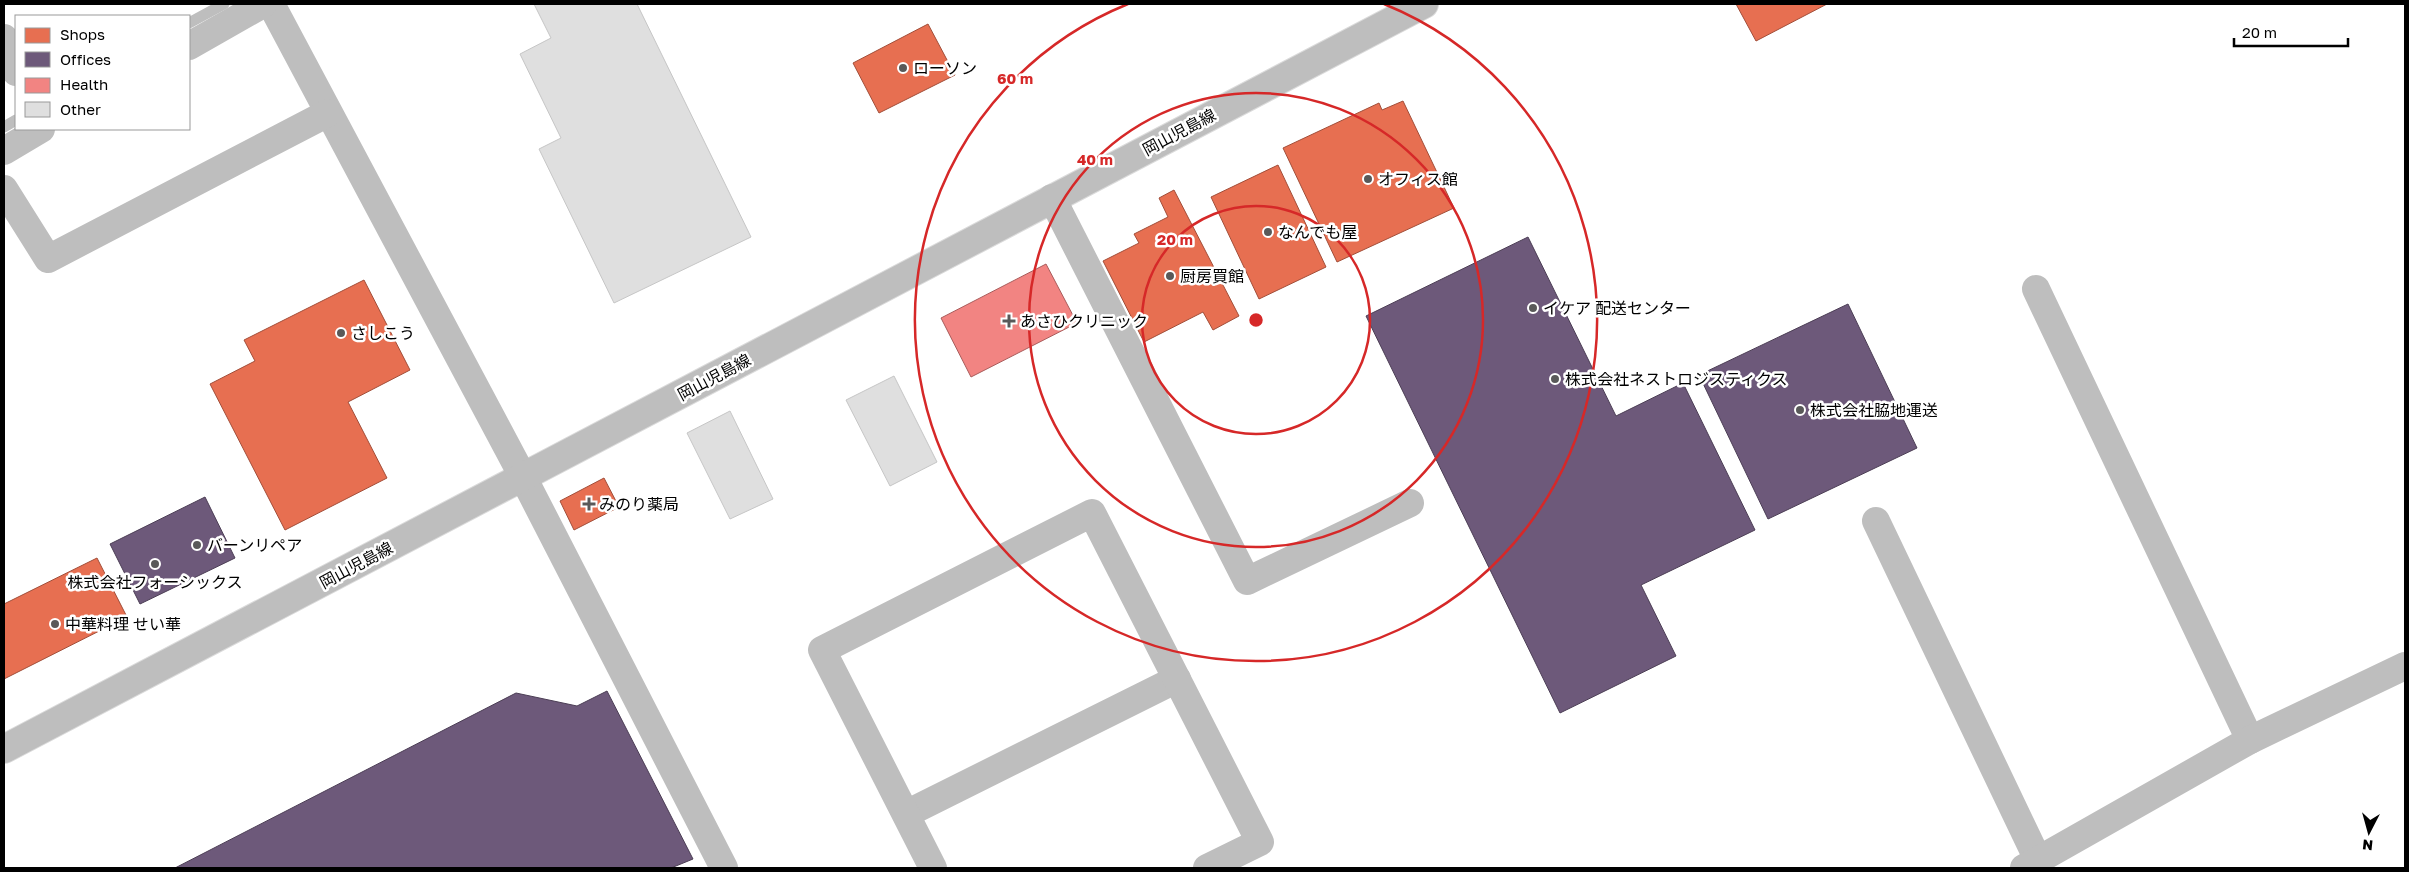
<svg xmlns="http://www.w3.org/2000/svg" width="2409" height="872" viewBox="0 0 2409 872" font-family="'Golos Text','Noto Sans JP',sans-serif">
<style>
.shops{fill:#e76f51;stroke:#a24e39}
.offices{fill:#6d597a;stroke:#4c3e55}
.health{fill:#f28482;stroke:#a95c5b}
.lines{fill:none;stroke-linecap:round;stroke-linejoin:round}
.stream{stroke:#bebebe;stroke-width:11}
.building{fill:#dfdfdf;stroke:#c6c6c6}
.primary-casing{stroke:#dbdbdb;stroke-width:30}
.street{stroke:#bebebe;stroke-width:28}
.primary{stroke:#bebebe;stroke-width:28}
.ring{fill:none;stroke:#d62828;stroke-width:2.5}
.poi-dot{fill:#595959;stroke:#fff;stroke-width:2}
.labels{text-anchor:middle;stroke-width:5;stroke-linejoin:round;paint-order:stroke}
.poi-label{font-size:16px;fill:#000;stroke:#fff;text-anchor:start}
.street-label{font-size:16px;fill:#000;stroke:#fff}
.centre{fill:#d62828;stroke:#fff;stroke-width:2.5}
.ring-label{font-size:15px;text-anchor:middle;font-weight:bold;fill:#d62828;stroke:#fff;stroke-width:5;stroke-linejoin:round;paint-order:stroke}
</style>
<rect width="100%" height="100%" fill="#fff"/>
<g class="shops">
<polygon points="1736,4 1827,4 1756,41"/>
<polygon points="928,24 955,75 879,113 853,63"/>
<polygon points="1403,101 1454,208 1337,262 1283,148 1379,103 1382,110"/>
<polygon points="1278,165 1326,267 1259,299 1211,197"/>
<polygon points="1174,190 1239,316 1213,330 1203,312 1144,342 1103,261 1139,243 1134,234 1168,217 1159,198"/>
<polygon points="364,280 410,370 348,402 387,478 285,530 210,384 255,361 244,340"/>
<polygon points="604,478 619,507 574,530 560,501"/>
<polygon points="97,558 127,617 4,679 4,604"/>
</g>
<g class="offices">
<polygon points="1528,237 1616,416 1683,383 1755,530 1641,585 1676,656 1560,713 1366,316"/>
<polygon points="1848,304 1917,448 1768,519 1699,375"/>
<polygon points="205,497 235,558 140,604 110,544"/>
<polygon points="607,691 693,859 671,868 175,868 516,693 577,706"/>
</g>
<polygon class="health" points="1046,264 1077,323 971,377 941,318"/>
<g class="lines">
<g class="stream">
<polyline points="189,23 224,4"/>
<polyline points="4,127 16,120"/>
</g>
</g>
<g class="building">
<polygon points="534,4 637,4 751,237 614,303 539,149 561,138 520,54 551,38"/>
<polygon points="894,376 937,462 890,486 846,400"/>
<polygon points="730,411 773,499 730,519 687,433"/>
</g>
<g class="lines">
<g class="primary-casing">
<polyline id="primary" points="4,749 1424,4"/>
</g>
<g class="street">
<polyline points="271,4 523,477 724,868"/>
<polyline points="4,38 16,72"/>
<polyline points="189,46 263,4"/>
<polyline points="4,151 41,129"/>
<polyline points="4,189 48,259 328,113"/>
<polyline points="1052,198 1247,581 1410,503"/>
<polyline points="2036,289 2250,740"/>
<polyline points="1876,521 2038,860"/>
<polyline points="906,814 1177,679"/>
<polyline points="933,868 822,650 1092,513 1260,842 1207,868"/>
<polyline points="2024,868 2250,740 2405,666"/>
</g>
<use href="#primary" class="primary"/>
</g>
<g class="ring">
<circle cx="1256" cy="320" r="114"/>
<circle cx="1256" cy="320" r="227"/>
<path d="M1384 4A341 341 0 1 1 1128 4"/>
</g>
<g class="poi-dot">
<circle cx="903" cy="68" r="5"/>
<circle cx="1368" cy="179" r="5"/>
<circle cx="1268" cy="232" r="5"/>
<circle cx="1170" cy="276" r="5"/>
<circle cx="1533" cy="308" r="5"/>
<path d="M1006.5 313.5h5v5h5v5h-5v5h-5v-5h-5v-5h5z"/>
<circle cx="341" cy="333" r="5"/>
<circle cx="1555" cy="379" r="5"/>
<circle cx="1800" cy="410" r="5"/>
<path d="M586.5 496.5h5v5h5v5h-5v5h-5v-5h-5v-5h5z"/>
<circle cx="197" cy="545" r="5"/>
<circle cx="155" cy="564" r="5"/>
<circle cx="55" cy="624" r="5"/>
</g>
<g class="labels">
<g class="poi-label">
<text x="913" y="74">ローソン</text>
<text x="1378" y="185">オフィス館</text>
<text x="1278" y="238">なんでも屋</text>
<text x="1180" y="282">厨房買館</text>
<text x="1543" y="314">イケア 配送センター</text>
<text x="1020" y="327">あさひクリニック</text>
<text x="351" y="339">さしこう</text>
<text x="1565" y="385">株式会社ネストロジスティクス</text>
<text x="1810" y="416">株式会社脇地運送</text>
<text x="599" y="510">みのり薬局</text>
<text x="207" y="551">バーンリペア</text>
<text x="155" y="588" text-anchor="middle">株式会社フォーシックス</text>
<text x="65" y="630">中華料理 せい華</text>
</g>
<g class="street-label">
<text transform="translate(1179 132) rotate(-28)" y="6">岡山児島線</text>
<text transform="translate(714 377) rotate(-28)" y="6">岡山児島線</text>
<text transform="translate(356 565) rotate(-28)" y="6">岡山児島線</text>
</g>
</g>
<circle cx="1256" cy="320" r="8" class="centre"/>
<g class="ring-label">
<text x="1015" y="84">60 m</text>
<text x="1095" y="165">40 m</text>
<text x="1175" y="245">20 m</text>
</g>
<rect width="2409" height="872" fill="none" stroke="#000000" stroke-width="10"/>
<rect x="15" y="15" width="175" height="115" fill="#ffffff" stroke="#999999"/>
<rect x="25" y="28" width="25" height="15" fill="#e76f51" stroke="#999999"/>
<text x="60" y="40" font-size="15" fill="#000000">Shops</text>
<rect x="25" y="52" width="25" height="15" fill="#6d597a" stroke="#999999"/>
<text x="60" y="65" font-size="15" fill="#000000">Offices</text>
<rect x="25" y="78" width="25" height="15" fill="#f28482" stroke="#999999"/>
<text x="60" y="90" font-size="15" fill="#000000">Health</text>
<rect x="25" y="102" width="25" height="15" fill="#dfdfdf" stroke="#999999"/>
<text x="60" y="115" font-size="15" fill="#000000">Other</text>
<g transform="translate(2369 832) rotate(186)" stroke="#ffffff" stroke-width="4" paint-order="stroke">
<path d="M0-4L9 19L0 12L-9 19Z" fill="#000000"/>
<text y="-8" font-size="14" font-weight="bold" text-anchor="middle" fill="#000000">N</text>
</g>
<path d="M2234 38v8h114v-8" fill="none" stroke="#000000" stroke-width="2.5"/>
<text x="2242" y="38" font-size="15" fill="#000000" stroke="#ffffff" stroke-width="4" paint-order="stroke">20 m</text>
</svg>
